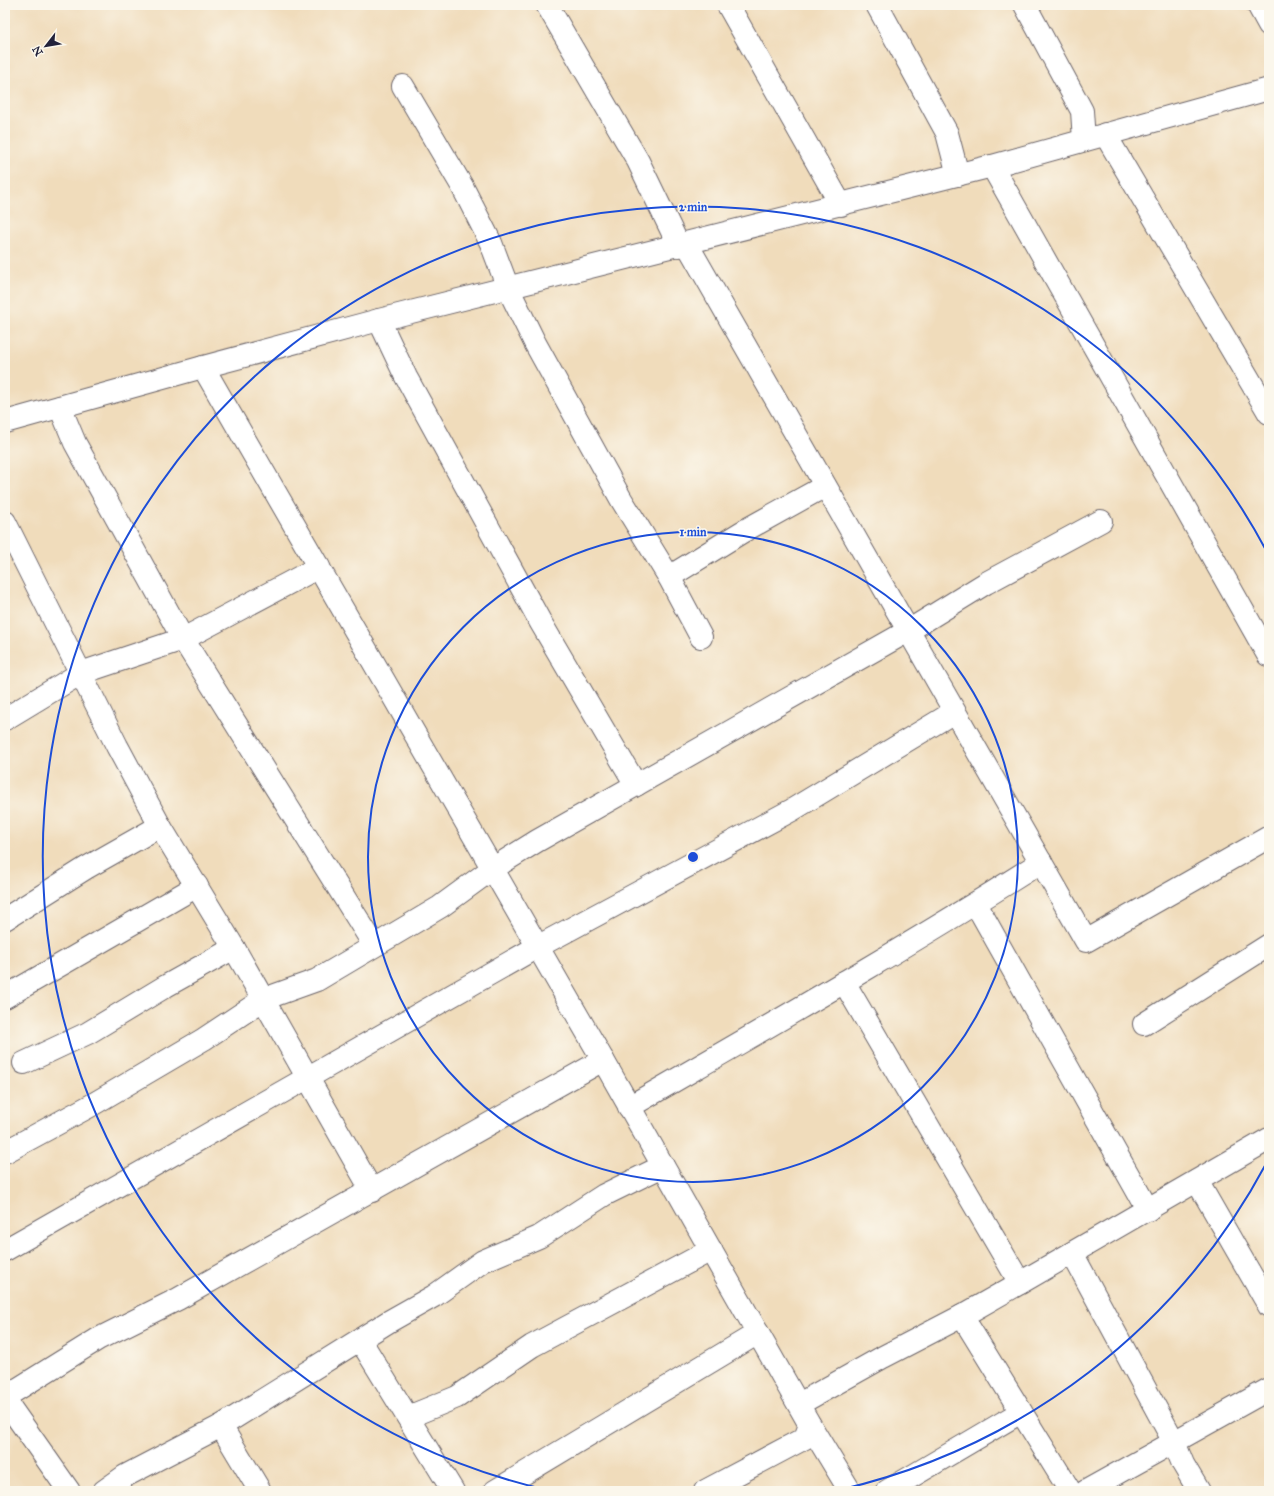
<svg xmlns="http://www.w3.org/2000/svg" width="1274" height="1496" viewBox="0 0 1274 1496" font-family="'IM FELL Great Primer',serif">
<style>
.lines{fill:none;stroke-linecap:round;stroke-linejoin:round}
.minor-casing{stroke:#6a6368;stroke-width:24}
.major-casing{stroke:#6a6368;stroke-width:24}
.minor{stroke:#fff;stroke-width:22}
.major{stroke:#fff;stroke-width:22}
.ring{fill:none;stroke:#1d4ed8;stroke-width:2}
.centre{fill:#1d4ed8;stroke:#fbf7ec;stroke-width:2}
.ring-label{font-size:12px;text-anchor:middle;font-weight:bold;fill:#1d4ed8;stroke:#fbf7ec;stroke-width:3;stroke-linejoin:round;paint-order:stroke}
</style>
<rect width="100%" height="100%" fill="#fbf7ec"/>
<filter id="ink" filterUnits="userSpaceOnUse"><feTurbulence type="fractalNoise" baseFrequency=".025" numOctaves="2"/><feDisplacementMap in="SourceGraphic" scale="8" xChannelSelector="R" yChannelSelector="G"/><feConvolveMatrix kernelMatrix="1 2 1 2 8 2 1 2 1" color-interpolation-filters="sRGB"/></filter>
<filter id="wash" filterUnits="userSpaceOnUse"><feTurbulence type="fractalNoise" baseFrequency=".012" numOctaves="4" result="noise"/><feDisplacementMap in="SourceGraphic" scale="16" xChannelSelector="R" yChannelSelector="G"/><feGaussianBlur stdDeviation="0.9" result="paint"/><feColorMatrix in="noise" values="0 0 0 0 0 0 0 0 0 0 0 0 0 0 0 0 0 1.4 0 .05"/><feComposite in="paint" operator="in"/></filter>
<g filter="url(#wash)">
<rect width="100%" height="100%" fill="#f0dcbb"/>
</g>
<g filter="url(#ink)">
<g class="lines">
<g class="minor-casing">
<g id="minor">
<polyline points="547,5 638,161 679,246"/>
<polyline points="728,5 841,205"/>
<polyline points="877,5 947,133 958,175"/>
<polyline points="1025,5 1082,111 1084,140"/>
<polyline points="1258,5 1269,25"/>
<polyline points="403,86 462,186 491,243 508,288 535,343 621,499 669,577 742,532 825,486"/>
<polyline points="1105,134 1269,413"/>
<polyline points="992,166 1268,655"/>
<polyline points="687,244 1086,941 1269,837"/>
<polyline points="379,320 406,377 541,623 636,785"/>
<polyline points="203,367 603,1060 810,1425 850,1491"/>
<polyline points="60,407 75,443 183,639 374,945"/>
<polyline points="5,522 117,746 160,826 234,948 372,1191"/>
<polyline points="669,577 701,637"/>
<polyline points="5,719 81,673 183,639 319,567"/>
<polyline points="976,904 1148,1210"/>
<polyline points="5,919 86,868 160,826"/>
<polyline points="844,982 1020,1283 1269,1139"/>
<polyline points="5,997 197,886"/>
<polyline points="1144,1024 1269,945"/>
<polyline points="24,1063 88,1033 166,986 234,948"/>
<path d="M629,1107C767,1027 906,948 1041,862"/>
<polyline points="5,1152 90,1106 204,1039 264,999 317,980 440,907 492,869 537,841 908,631 986,583 1101,521"/>
<polyline points="1197,1181 1269,1306"/>
<polyline points="5,1250 537,947 792,810 954,712"/>
<polyline points="1072,1253 1174,1442 1183,1464 1199,1491"/>
<polyline points="962,1316 1020,1283"/>
<polyline points="359,1341 367,1351 453,1491"/>
<polyline points="5,1397 98,1339 178,1299 603,1060"/>
<polyline points="5,1400 69,1491"/>
<polyline points="799,1404 883,1357 962,1316 1070,1491"/>
<polyline points="408,1417 457,1397 532,1346 711,1250"/>
<polyline points="221,1426 260,1491"/>
<polyline points="104,1491 125,1476 221,1426 388,1322 434,1296 483,1261 539,1237 604,1195 663,1166"/>
<polyline points="495,1491 758,1333"/>
<polyline points="705,1491 805,1438 810,1425"/>
<polyline points="887,1491 1021,1412"/>
<polyline points="1086,1491 1269,1389"/>
</g>
</g>
<g class="major-casing">
<polyline id="major" points="5,422 203,367 379,320 992,166 1269,89"/>
</g>
<use href="#minor" class="minor"/>
<use href="#major" class="major"/>
</g>
</g>
<g class="ring">
<circle cx="693" cy="857" r="325"/>
<path d="M1267 1162A650 650 0 0 1 839 1490M547 1490A650 650 0 1 1 1267 552"/>
</g>
<circle cx="693" cy="857" r="6" class="centre"/>
<g class="ring-label">
<text x="693" y="211">2 min</text>
<text x="693" y="536">1 min</text>
</g>
<rect width="1274" height="1496" fill="none" stroke="#fbf7ec" stroke-width="20"/>
<g transform="translate(46 46) rotate(239)" stroke="#fbf7ec" stroke-width="3" paint-order="stroke">
<path d="M0-3L7 15L0 10L-7 15Z" fill="#22223b"/>
<text y="-6" font-size="11" font-weight="bold" text-anchor="middle" fill="#22223b">N</text>
</g>
</svg>
